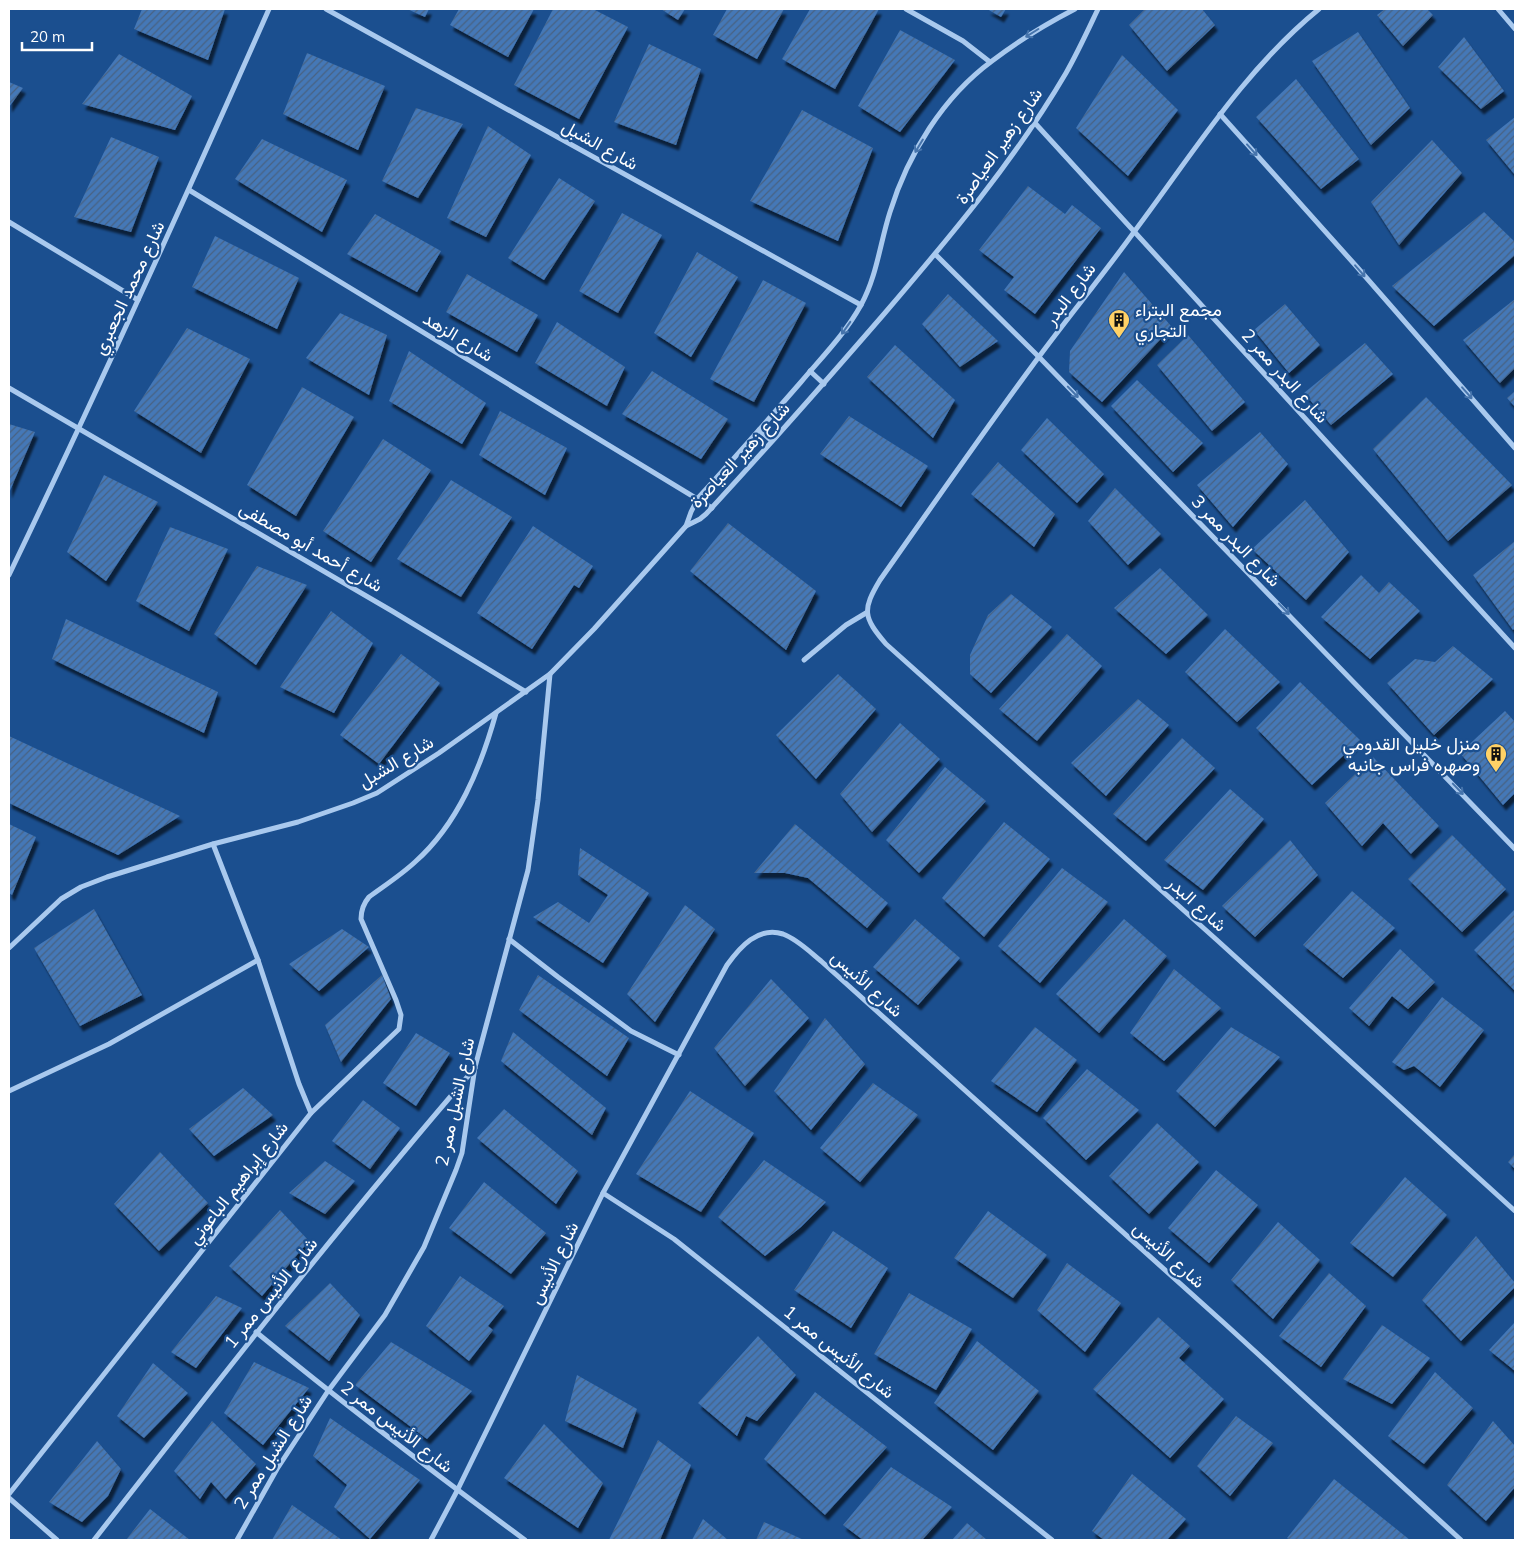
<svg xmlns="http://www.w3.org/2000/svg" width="1524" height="1549" viewBox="0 0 1524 1549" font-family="Mulish,Vazirmatn,sans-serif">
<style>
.building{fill:url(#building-hatch);filter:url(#shadow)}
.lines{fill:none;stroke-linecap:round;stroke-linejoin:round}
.street{stroke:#a9c9ee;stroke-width:5}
.oneway{stroke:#4674ac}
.labels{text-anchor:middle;stroke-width:4.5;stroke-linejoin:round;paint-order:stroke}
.street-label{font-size:18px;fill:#fff;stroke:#1b4f8f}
.poi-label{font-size:18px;fill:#fff;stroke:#1b4f8f;text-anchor:start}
</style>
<defs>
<pattern id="building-hatch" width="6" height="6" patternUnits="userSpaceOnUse" patternTransform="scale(1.25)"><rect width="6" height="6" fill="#4478b7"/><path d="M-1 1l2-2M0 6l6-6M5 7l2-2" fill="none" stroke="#486282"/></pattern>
<filter id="shadow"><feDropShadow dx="3" dy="5.5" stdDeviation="1" flood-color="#0009"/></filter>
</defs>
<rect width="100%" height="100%" fill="#1b4f8f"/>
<g class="building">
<polygon points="142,9 225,9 208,60 134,29"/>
<polygon points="407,9 429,9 425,17"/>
<polygon points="459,9 534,9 508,57 450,25"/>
<polygon points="553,9 593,9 628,27 579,119 514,85"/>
<polygon points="661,9 685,9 678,20"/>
<polygon points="727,9 784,9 757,59 713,35"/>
<polygon points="810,9 879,9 835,89 782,59"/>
<polygon points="987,9 1006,9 1001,17"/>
<polygon points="1145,9 1202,9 1215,25 1167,71 1129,25"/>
<polygon points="1385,9 1427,9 1433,15 1403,46 1377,15"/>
<polygon points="900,30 955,60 900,132 858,106"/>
<polygon points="1358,32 1410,108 1371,145 1312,61"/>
<polygon points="1464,37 1504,91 1481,109 1438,67"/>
<polygon points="649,44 701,69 676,145 614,122"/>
<polygon points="307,53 385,86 358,150 283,114"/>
<polygon points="119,54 192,96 175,130 82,104"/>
<polygon points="1122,55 1178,110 1128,176 1076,128"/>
<polygon points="1296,79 1359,159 1321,189 1256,117"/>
<polygon points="9,82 23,88 9,107"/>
<polygon points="416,108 463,124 418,198 382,181"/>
<polygon points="802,110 873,148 838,241 750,201"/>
<polygon points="1515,117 1515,175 1486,140"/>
<polygon points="488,126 531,155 486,237 447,218"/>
<polygon points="111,137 159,157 131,232 74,217"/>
<polygon points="262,139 347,180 322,232 235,179"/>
<polygon points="1432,140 1462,173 1399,245 1371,202"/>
<polygon points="559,178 595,201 544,280 508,258"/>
<polygon points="1028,186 1065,214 1072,205 1101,228 1035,314 1004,290 1014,277 979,250"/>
<polygon points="1484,212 1515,242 1515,255 1434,326 1392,286"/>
<polygon points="622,213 662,235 618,313 579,291"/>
<polygon points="375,214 441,251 417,292 347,254"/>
<polygon points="215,236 299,278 277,329 192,287"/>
<polygon points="697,252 738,277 691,357 654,333"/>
<polygon points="1124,272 1172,327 1102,402 1069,372 1070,351"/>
<polygon points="467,274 538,315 517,352 446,312"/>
<polygon points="763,280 806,303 754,402 710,379"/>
<polygon points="948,294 998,341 960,367 922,324"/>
<polygon points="1515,299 1515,368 1500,383 1463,340"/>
<polygon points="1285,304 1320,345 1289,373 1254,330"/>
<polygon points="340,313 387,335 369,395 306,358"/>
<polygon points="557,322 625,367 607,406 535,363"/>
<polygon points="187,328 250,359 201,453 134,411"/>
<polygon points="1188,335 1245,402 1212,431 1157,365"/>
<polygon points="1365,343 1393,374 1331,425 1304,393"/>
<polygon points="895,345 955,400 933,438 867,377"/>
<polygon points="409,351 486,403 462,444 389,401"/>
<polygon points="652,371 728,419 701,459 622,414"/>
<polygon points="1137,380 1203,443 1173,472 1111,406"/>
<polygon points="302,387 354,417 296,516 247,485"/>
<polygon points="1515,391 1515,407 1507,398"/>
<polygon points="1426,397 1512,485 1448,541 1373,449"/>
<polygon points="500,411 567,448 545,495 479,455"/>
<polygon points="849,416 928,466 901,507 820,454"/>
<polygon points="1047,418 1104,474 1077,503 1021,450"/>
<polygon points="9,424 35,432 9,493"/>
<polygon points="1260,432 1288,464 1233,527 1197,485"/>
<polygon points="383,439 431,470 371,562 323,531"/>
<polygon points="998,462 1055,514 1034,547 971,494"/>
<polygon points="104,475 158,502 106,581 67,552"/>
<polygon points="451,480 512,517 461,597 397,559"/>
<polygon points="1115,488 1161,534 1128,565 1088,521"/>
<polygon points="1305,500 1349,552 1306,600 1252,549"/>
<polygon points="728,523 816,591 786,650 690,571"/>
<polygon points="533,526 593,566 579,588 574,585 532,649 477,613"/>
<polygon points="170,527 228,549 189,631 136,601"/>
<polygon points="1515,541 1515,628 1513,630 1473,575"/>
<polygon points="257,566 307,585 256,665 214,634"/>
<polygon points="1160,568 1208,615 1166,654 1114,608"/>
<polygon points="1361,575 1379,593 1389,582 1420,611 1370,659 1321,617"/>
<polygon points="1011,594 1052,627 991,693 970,674 970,655 988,615"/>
<polygon points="331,611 373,643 334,713 280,687"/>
<polygon points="66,619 218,692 204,733 52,659"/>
<polygon points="1225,629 1280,682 1237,722 1185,672"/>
<polygon points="1067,634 1102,666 1037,741 999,709"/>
<polygon points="1453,646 1493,679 1434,735 1387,683 1415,659 1435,662"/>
<polygon points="401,654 440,683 379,764 340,735"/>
<polygon points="838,674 876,709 816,779 776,735"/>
<polygon points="1300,682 1360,740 1312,785 1256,728"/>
<polygon points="1138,699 1169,725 1106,796 1071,763"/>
<polygon points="1505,711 1515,722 1515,793 1503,805 1460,753"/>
<polygon points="900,723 940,759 872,832 840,794"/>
<polygon points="9,736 180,816 118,855 9,803"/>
<polygon points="1182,738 1215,768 1146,841 1113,814"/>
<polygon points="1373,757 1439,826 1411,854 1383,823 1362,846 1325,803"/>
<polygon points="945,767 986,801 919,873 886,840"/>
<polygon points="1230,789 1264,819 1203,890 1164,860"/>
<polygon points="1004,822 1050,859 984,937 942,898"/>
<polygon points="9,824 36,837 12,895 9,893"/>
<polygon points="795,824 888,903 867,928 808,878 785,873 754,873"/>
<polygon points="1452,835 1506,889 1462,932 1408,879"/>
<polygon points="1290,840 1318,875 1255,937 1222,906"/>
<polygon points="580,848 649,893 603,963 533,917 558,902 589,923 608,895 578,875"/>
<polygon points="1062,868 1108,902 1040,983 998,946"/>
<polygon points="1352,891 1395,928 1343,978 1303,945"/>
<polygon points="685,905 715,929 655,1022 627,994"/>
<polygon points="94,909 142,995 80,1026 34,948"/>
<polygon points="1515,909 1515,991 1474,950"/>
<polygon points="915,919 960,958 918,1005 873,967"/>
<polygon points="1124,919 1167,956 1099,1033 1056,994"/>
<polygon points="342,929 369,947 319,991 289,964"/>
<polygon points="1400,949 1435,982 1408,1009 1392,996 1369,1026 1349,1008"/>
<polygon points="1174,969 1221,1008 1164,1061 1130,1033"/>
<polygon points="382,975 391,999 341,1062 325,1025"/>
<polygon points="538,975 629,1038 607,1076 519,1010"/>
<polygon points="771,979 809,1018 745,1086 714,1048"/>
<polygon points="1442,997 1484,1030 1440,1087 1414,1066 1404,1070 1392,1062"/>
<polygon points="825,1018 865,1064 811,1130 774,1091"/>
<polygon points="1035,1027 1077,1060 1037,1112 991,1081"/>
<polygon points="1231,1027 1280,1057 1215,1127 1176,1091"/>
<polygon points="513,1032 606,1108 592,1135 501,1061"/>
<polygon points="416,1033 450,1053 416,1106 383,1083"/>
<polygon points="1087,1069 1139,1110 1086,1160 1043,1118"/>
<polygon points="873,1083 918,1115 860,1182 820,1148"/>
<polygon points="243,1088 273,1115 214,1156 189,1129"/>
<polygon points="690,1091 754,1133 701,1212 636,1174"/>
<polygon points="363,1100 400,1128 370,1169 332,1141"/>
<polygon points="504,1109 578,1171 556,1204 477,1138"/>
<polygon points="1157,1123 1199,1162 1149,1214 1109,1176"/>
<polygon points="160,1152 208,1203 159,1251 114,1204"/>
<polygon points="1515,1154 1515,1169 1508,1162"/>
<polygon points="764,1160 826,1202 801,1227 765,1256 718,1217"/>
<polygon points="325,1161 355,1181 325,1214 289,1193"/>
<polygon points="1216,1170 1258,1205 1209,1263 1168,1228"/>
<polygon points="1405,1177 1447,1215 1393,1277 1350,1243"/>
<polygon points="484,1182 546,1233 511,1274 449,1228"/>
<polygon points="280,1210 309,1241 262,1296 229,1266"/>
<polygon points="988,1211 1047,1255 1013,1298 954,1258"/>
<polygon points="1278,1222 1320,1260 1273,1319 1231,1280"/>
<polygon points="833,1231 888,1268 851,1328 794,1290"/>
<polygon points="1476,1236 1515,1283 1515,1287 1461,1341 1422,1300"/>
<polygon points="1067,1263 1121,1303 1085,1352 1037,1310"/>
<polygon points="1329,1273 1366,1306 1321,1367 1279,1336"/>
<polygon points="460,1276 504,1306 488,1326 493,1330 469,1361 426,1326"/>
<polygon points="330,1283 360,1315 329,1361 285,1326"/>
<polygon points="909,1293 972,1329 936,1390 874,1354"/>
<polygon points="216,1296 242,1308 196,1368 171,1352"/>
<polygon points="1158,1317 1190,1346 1179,1358 1224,1399 1170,1458 1093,1389"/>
<polygon points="1515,1322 1515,1371 1489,1350"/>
<polygon points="1382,1325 1430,1358 1392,1404 1343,1379"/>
<polygon points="758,1336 796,1375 757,1421 746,1416 737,1436 698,1403"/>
<polygon points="977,1341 1039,1391 993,1450 934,1403"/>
<polygon points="391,1342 472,1391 427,1439 355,1385"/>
<polygon points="254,1362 309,1388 263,1445 224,1413"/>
<polygon points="153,1363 188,1393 144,1438 117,1416"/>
<polygon points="1435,1372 1473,1408 1424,1464 1388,1436"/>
<polygon points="577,1375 637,1409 623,1448 565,1421"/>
<polygon points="815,1392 887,1447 825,1515 764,1459"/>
<polygon points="1236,1416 1273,1443 1230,1496 1197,1466"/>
<polygon points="330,1418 420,1480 370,1539 334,1507 347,1485 313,1456"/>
<polygon points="212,1421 256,1464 226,1499 211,1482 200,1499 174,1471"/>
<polygon points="1493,1421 1515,1446 1515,1487 1486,1521 1447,1485"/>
<polygon points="544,1424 603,1483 578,1528 504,1478"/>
<polygon points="658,1440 691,1465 660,1540 609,1540"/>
<polygon points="97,1441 121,1469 108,1496 82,1522 49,1502"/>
<polygon points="891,1467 952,1507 922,1540 863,1540 843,1525"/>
<polygon points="1132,1474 1186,1519 1167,1540 1104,1540 1092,1531"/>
<polygon points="1334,1479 1410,1540 1290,1540 1287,1538"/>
<polygon points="292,1505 342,1540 272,1540"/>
<polygon points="150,1509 190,1540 126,1540"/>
<polygon points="703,1519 728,1540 692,1540"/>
<polygon points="764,1522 804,1540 756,1540"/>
<polygon points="967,1523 987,1540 952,1540"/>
</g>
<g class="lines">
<g class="street">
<polyline points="326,9 861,305"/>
<polyline points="906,9 963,41 990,62"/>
<path d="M1319,9C1243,71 1192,155 1134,232C1103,275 1069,316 1038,358C984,431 932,506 880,580C862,610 863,617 886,644L1218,941L1515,1211"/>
<polyline points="1498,9 1515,29"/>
<polyline points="1220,114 1357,267 1515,448"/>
<polyline points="1034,122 1515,648"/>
<polyline points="189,190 712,508"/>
<polyline points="9,222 138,300"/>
<polyline points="935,254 1039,357 1515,849"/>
<polyline points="810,371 824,384"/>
<polyline points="9,388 392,611 526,692"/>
<polyline points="759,430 772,441"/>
<path d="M686,526L691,512L698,498C733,460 767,421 801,382C822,357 845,334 861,305C877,276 880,243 890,212C908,154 943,97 992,61C1018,41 1046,24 1075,9"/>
<path d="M9,575C99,388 185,199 269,9"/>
<polyline points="804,660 846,625 866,613"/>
<polyline points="509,939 558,977 631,1031 679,1055"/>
<path d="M9,948L61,899L81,887L107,877L213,844L298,822L353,803L377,793L439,753L550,674L594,629L686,526L700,519L706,514C767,448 826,381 884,314C950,237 1015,160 1066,73C1078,52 1088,30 1098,9"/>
<polyline points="9,1091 109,1044 258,960"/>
<path d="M311,1113L399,1029L401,1015L396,1000L361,919C361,910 363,904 369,897C384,886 401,875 415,862C458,824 481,767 496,713"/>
<polyline points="603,1193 674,1239 1052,1540"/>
<path d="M256,1332C344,1404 434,1473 525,1540"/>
<polyline points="9,1494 311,1113 299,1084 258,960 213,844"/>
<polyline points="9,1498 57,1540"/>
<path d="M94,1540C218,1381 343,1221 475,1068"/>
<polyline points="237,1540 277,1469 328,1391 385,1315 424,1247 456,1170 462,1153 475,1067 528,870 538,800 550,674"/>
<path d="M431,1540L457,1491L603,1193L727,965C740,947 758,926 783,934C797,939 810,952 821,961L1224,1323L1461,1540"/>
</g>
</g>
<defs><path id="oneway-shaft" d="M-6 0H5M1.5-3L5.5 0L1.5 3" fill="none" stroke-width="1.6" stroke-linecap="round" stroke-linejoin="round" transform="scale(1.25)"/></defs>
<g class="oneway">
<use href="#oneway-shaft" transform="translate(1032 33) rotate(148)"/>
<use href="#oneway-shaft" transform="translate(919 146) rotate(121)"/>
<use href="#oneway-shaft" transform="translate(1252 150) rotate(48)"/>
<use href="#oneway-shaft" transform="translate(1360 271) rotate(49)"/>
<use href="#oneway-shaft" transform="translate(846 328) rotate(125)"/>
<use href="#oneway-shaft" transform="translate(1073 392) rotate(46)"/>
<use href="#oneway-shaft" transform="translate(1467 393) rotate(49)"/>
<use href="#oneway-shaft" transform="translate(1284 609) rotate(46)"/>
<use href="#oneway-shaft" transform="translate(1458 789) rotate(46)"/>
</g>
<defs>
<g id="building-pin" transform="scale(1.125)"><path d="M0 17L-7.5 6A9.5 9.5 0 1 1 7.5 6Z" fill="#ffd166" stroke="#1b4f8f"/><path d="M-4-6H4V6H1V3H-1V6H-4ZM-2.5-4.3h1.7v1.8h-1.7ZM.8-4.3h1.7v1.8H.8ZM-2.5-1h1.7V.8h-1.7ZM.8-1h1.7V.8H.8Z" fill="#111"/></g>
</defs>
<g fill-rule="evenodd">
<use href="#building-pin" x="1119" y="320"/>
<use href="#building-pin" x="1496" y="754"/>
</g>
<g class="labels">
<g class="street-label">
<text transform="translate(600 145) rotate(29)" y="6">شارع الشبل</text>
<text transform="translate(999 146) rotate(-55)" y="6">شارع زهير العياصرة</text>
<text transform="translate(129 288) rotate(-65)" y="6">شارع محمد الجعبري</text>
<text transform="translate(1070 294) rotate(-53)" y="6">شارع البدر</text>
<text transform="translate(458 337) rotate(31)" y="6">شارع الزهد</text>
<text transform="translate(1285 376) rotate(48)" y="6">شارع البدر ممر 2</text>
<text transform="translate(740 455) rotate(-47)" y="6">شارع زهير العياصرة</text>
<text transform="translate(1236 541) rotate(46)" y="6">شارع البدر ممر 3</text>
<text transform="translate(311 547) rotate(30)" y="6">شارع أحمد أبو مصطفى</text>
<text transform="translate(396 762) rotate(-31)" y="6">شارع الشبل</text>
<text transform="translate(1197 904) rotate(42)" y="6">شارع البدر</text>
<text transform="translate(867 984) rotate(42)" y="6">شارع الأنيس</text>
<text transform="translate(455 1102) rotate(-78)" y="6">شارع الشبل ممر 2</text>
<text transform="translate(238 1183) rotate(-52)" y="6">شارع إبراهيم الباعوني</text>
<text transform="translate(1169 1255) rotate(42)" y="6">شارع الأنيس</text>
<text transform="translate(554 1263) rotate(-64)" y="6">شارع الأنيس</text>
<text transform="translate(271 1293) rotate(-51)" y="6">شارع الأنيس ممر 1</text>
<text transform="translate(839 1352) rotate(39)" y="6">شارع الأنيس ممر 1</text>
<text transform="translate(397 1427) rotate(38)" y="6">شارع الأنيس ممر 2</text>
<text transform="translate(273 1452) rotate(-58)" y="6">شارع الشبل ممر 2</text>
</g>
<g class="poi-label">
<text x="1135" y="316">مجمع البتراء<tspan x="1135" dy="21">التجاري</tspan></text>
<text x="1480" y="750" text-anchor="end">منزل خليل القدومي<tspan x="1480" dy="21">وصهره فراس جانبه</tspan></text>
</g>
</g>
<rect width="1524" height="1549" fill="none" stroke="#ffffff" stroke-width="20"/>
<path d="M22 42v8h70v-8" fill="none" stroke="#ffffff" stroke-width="2.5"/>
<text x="30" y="42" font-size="15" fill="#ffffff" stroke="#1b4f8f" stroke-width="4" paint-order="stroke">20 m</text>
</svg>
